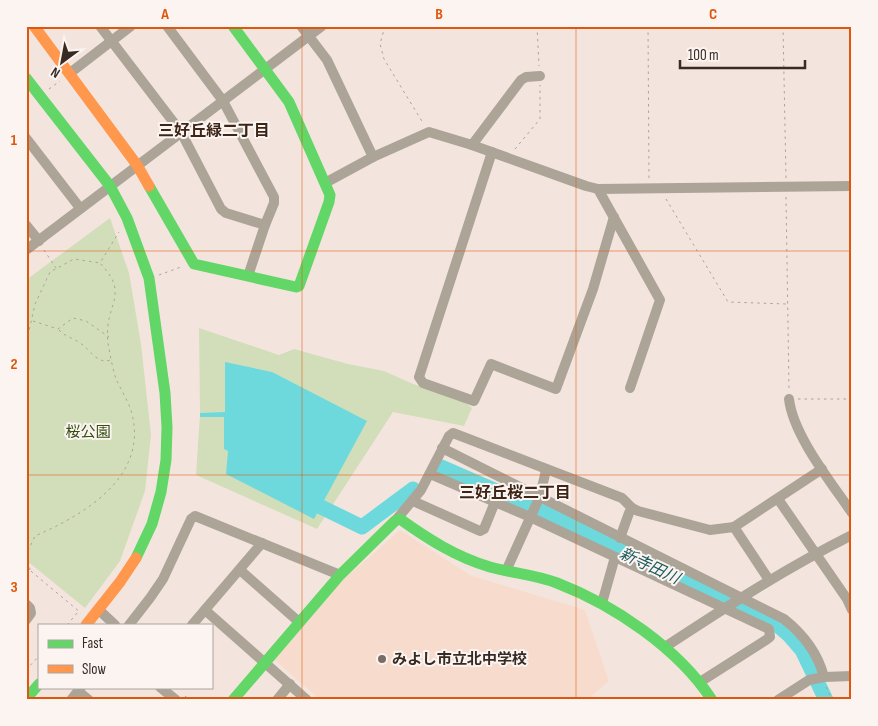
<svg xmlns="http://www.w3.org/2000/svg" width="878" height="726" viewBox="0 0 878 726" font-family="'Sofia Sans Condensed','Noto Sans JP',sans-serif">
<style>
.built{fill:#f7dccd}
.green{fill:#d2deb9}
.water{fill:#6dd9dc}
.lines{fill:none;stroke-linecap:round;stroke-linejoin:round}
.river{stroke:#6dd9dc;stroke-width:15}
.path{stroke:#aca49b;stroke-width:1;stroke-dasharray:2.5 4;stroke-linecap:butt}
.street{stroke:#ada498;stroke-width:10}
.fast{stroke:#63d668;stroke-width:11}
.slow{stroke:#ff974d;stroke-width:11}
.grid{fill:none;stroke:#df570d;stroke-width:1;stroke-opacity:0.55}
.poi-dot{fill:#796c65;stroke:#fbf4f1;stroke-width:2}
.labels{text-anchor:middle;stroke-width:4;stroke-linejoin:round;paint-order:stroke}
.park-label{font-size:15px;fill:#334f11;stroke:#fbf4f1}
.poi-label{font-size:15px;font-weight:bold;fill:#372b24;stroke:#fbf4f1;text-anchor:start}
.neighbourhood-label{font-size:16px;font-weight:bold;fill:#3d2518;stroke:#fbf4f1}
.water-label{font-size:16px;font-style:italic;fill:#1f5d60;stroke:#fbf4f1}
.neatline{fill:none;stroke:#df570d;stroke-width:2}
.grid-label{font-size:16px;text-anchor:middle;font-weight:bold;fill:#df570d}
</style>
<rect width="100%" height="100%" fill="#f3e5de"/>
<polygon class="built" points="400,530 470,575 585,610 609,681 587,700 320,700 275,660 342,581"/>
<g class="green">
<polygon points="110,218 129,273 141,344 151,435 145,491 120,561 85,608 26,560 26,280"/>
<polygon points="199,328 279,355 294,349 348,364 384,371 413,384 462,400 472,408 464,426 393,412 317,529 196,475 200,415"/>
</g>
<polygon class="water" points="225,362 272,372 367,421 314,519 226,474 228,451 224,449 224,417 200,417 200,413 225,412"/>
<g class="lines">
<g class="river">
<polyline points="441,467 522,502 776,624 789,635 802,650 826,700"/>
<polyline points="310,490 317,505 362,527 413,489"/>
</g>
<g class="path">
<polyline points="385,26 380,44 384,59 423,123"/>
<polyline points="537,26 539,66"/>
<polyline points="648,26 649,178"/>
<polyline points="783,26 786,178"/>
<polyline points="49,89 60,81"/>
<polyline points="515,149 540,119 540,85"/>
<polyline points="786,197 789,390"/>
<polyline points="666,199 728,302 786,304"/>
<polyline points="44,250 56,268"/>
<polyline points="159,275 181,267"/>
<polyline points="33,321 58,329 73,318 86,321 109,337"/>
<path d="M59,330C64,336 73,338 80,343C87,347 92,356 99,359C104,362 106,361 111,360"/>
<polyline points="26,335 29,331 35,304 50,272 74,259 100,263"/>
<polyline points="798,399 852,399"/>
<polyline points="26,567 81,613"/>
<path d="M30,570L27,553L35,536C84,515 148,477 132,414C129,402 121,390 116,379C113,370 111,359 109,349C107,341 107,327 109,319C111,309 116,300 115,289C114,279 107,271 100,263L119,232"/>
<polyline points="67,625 78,612"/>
<polyline points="26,661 31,664"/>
<polyline points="26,670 39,656"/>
<polyline points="826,687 832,700"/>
<polyline points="185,696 190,700"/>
</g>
<g class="street">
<polyline points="100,26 181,132 221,209 226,213 265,225"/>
<polyline points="167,26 223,101 274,197 274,203 265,225 248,276"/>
<polyline points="301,26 327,60 373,157"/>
<polyline points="70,73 131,26"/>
<polyline points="26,138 80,208"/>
<polyline points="472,145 521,80 526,77 540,76"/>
<polyline points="492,152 419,377 423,383 474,401 491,364 556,389 593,289 614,217"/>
<polyline points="325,183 373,157 429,132 472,145 586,186 598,189 852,186"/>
<polyline points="598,189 660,300 630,388"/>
<polyline points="26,225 39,241"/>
<polyline points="26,250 322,26"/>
<path d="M789,399C793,435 831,482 852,513"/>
<path d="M442,448L784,619C803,634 818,654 824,677"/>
<polyline points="430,474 530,517 769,629 770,637 766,640 700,682"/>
<polyline points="778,499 847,599 852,610"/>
<polyline points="413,501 480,531 484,529 495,502"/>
<polyline points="396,520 421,490 449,436 453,433 622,498 632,508"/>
<polyline points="734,527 769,580"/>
<polyline points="620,538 629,513 632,508 638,511 710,530 734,527 822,469"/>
<polyline points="240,570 299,622"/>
<polyline points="506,571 540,496 546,470"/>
<polyline points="602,603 615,557"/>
<polyline points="26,604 30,608 31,613 26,620"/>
<polyline points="99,610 115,625"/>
<polyline points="205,610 307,700"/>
<polyline points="129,625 150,598 163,579 191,519 195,516 340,575"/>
<polyline points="192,625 262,543"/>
<path d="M665,647C726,607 786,568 852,535"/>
<polyline points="160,687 176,700"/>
<polyline points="78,691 89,700"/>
<polyline points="71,700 81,687"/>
<polyline points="277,700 290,684"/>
<polyline points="778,700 809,680 824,677 852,676"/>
</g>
<g class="fast">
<polyline points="26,78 110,186 127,218 149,278 165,393 167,427 166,460 161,492 152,524 136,558"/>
<polyline points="149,186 194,264 296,287 299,286 329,202 330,195 289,102 233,26"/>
<polyline points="26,699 39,684"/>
<path d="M233,700L340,575L395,521L400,519C428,539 456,557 490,567C512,573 536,575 557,583C614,605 678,648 712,700"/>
</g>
<g class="slow">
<polyline points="34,26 137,165 149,186"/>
<polyline points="86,625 120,582 136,558"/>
</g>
</g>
<path class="grid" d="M302,26V700M576,26V700M26,251H852M26,475H852"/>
<circle class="poi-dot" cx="382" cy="659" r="5"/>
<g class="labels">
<g class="park-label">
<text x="88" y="437">桜公園</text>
</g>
<g class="poi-label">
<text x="392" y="664">みよし市立北中学校</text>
</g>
<g class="neighbourhood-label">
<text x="214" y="136">三好丘緑二丁目</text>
<text x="515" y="498">三好丘桜二丁目</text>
</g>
<g class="water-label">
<text transform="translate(650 565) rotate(25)" y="6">新寺田川</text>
</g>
</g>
<rect width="878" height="726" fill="none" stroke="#fbf4f1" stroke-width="55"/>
<rect x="38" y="624" width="175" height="65" fill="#fbf4f1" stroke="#ada49f"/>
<rect x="48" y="640" width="25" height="8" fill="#63d668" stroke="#ada49f"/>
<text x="82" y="648" font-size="15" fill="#372b24">Fast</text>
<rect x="48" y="665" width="25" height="8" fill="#ff974d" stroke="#ada49f"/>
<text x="82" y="674" font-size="15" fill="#372b24">Slow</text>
<g transform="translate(62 62) rotate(212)" stroke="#fbf4f1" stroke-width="4" paint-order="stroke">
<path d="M0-4L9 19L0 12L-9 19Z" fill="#372b24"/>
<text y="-8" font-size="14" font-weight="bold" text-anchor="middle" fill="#372b24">N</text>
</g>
<path d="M680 60v8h125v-8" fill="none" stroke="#372b24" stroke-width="2.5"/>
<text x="688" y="60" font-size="15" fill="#372b24" stroke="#fbf4f1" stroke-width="4" paint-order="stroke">100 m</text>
<rect x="28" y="28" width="822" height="670" class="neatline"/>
<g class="grid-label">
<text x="165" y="19">A</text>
<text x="439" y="19">B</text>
<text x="713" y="19">C</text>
<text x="14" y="145">1</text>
<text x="14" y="369">2</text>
<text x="14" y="592">3</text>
</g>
</svg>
